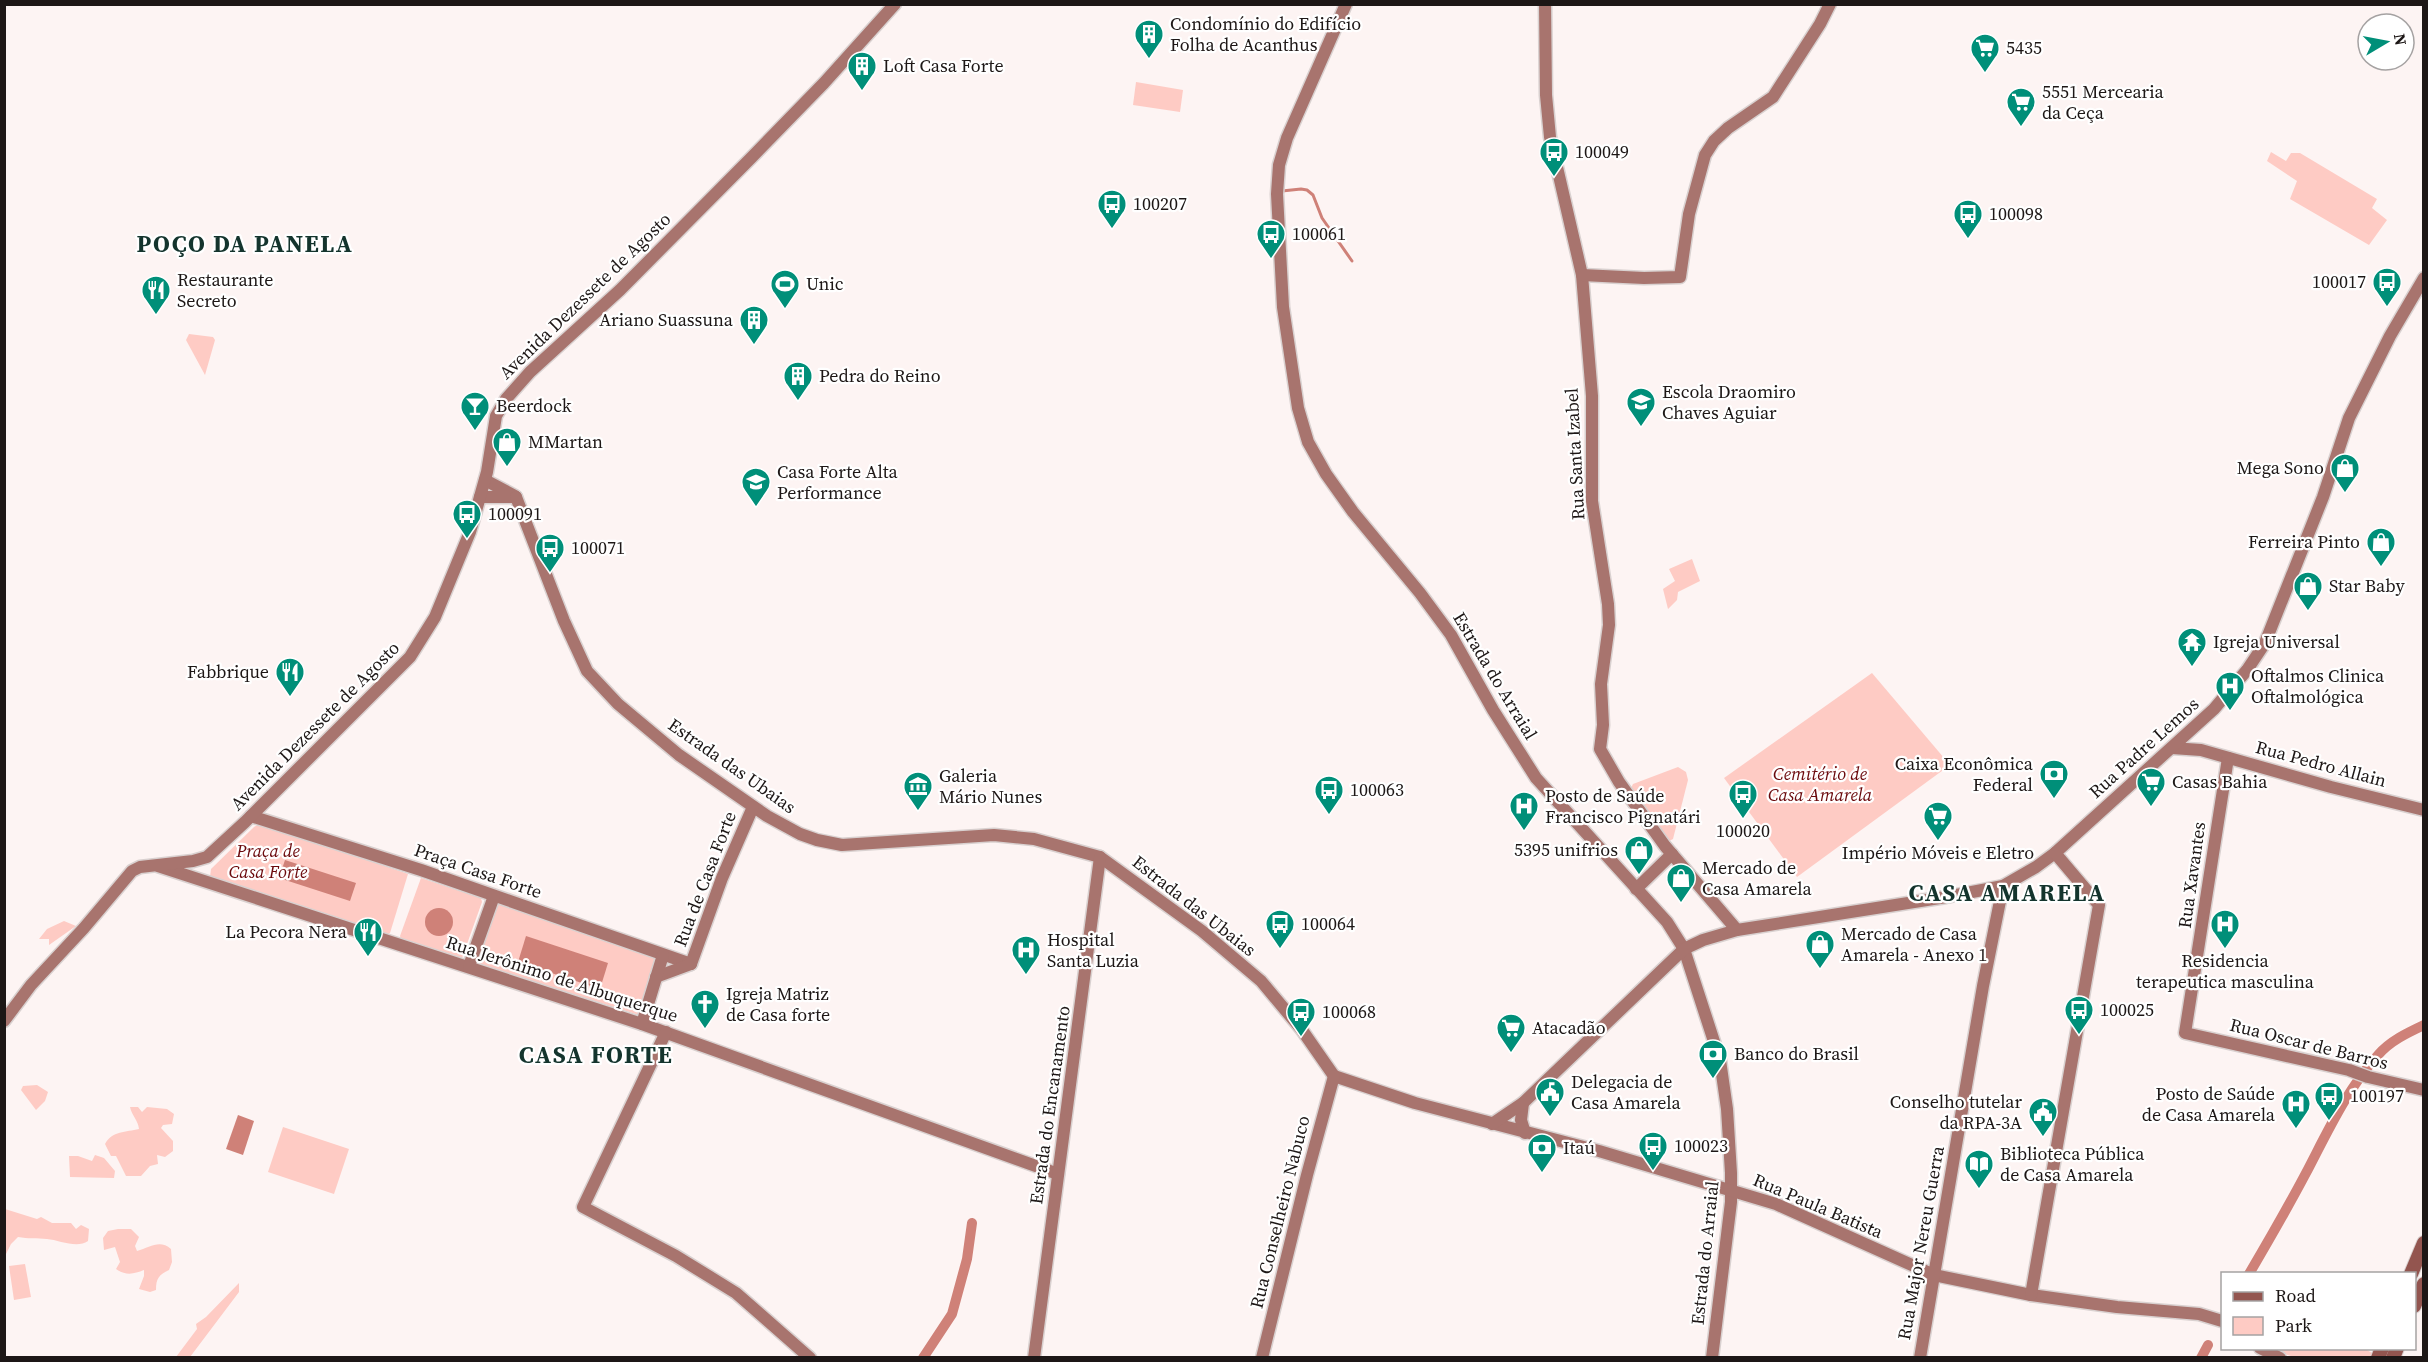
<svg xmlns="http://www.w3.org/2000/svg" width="2428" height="1362" viewBox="0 0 2428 1362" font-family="'Source Serif 4',serif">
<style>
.green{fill:#fecbc4}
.water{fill:#cf8178}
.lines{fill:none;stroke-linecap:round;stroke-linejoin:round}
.stream{stroke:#cf8178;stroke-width:3}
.canal{stroke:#cf8178;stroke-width:10}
.secondary-casing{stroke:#d9d1d0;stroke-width:15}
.primary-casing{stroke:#d9d1d0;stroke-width:16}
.secondary{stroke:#a8746e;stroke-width:12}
.primary{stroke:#93554f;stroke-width:14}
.labels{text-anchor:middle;stroke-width:4.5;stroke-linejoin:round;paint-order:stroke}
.poi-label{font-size:18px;fill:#1d1716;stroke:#fff;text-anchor:start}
.street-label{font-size:18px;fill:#1d1716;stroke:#fff}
.park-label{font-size:18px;font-style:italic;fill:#6b090c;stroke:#fff}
.district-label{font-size:24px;font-weight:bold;letter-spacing:1.5px;fill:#14342d;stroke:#fff}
</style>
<rect width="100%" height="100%" fill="#fdf4f3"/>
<g class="green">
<polygon points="1136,82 1183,90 1180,112 1133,105"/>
<polygon points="2271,152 2286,161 2291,153 2300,153 2377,199 2372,208 2387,220 2369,245 2290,199 2297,181 2267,161"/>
<polygon points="189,334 213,337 215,340 205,375 186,340"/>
<polygon points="1692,559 1700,581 1678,592 1677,600 1668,609 1663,589 1675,581 1669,569"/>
<polygon points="1872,673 1950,765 1797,877 1724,778"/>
<polygon points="1678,767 1686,772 1688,780 1673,839 1669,841 1631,788 1633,784"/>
<polygon points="261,823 408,874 390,933 387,935 210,877 211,869 254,827"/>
<polygon points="421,878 481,898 482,902 462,958 401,939 400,936"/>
<polygon points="497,903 657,958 639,1015 475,963"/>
<polygon points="64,921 76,926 49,945 49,939 39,939 47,929"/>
<polygon points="37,1085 48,1092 45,1101 36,1110 21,1090 23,1086"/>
<path d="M130,1107H138L142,1112L147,1107L167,1109L174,1114L172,1124L163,1125L161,1128L173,1141V1151L165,1157L157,1155L158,1164L150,1166L141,1176H126L116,1156H111L105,1144C112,1131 126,1132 139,1129C138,1120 132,1116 130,1107Z"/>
<polygon points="283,1127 349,1149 334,1194 268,1172"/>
<polygon points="95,1155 104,1158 115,1171 114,1178 70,1177 69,1156 78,1156 92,1161"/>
<path d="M5,1209L37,1219L41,1217L52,1223H71L76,1229L81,1225L89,1229L88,1241C77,1249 59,1240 47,1239C37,1238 28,1239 18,1237L11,1244L5,1256Z"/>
<path d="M118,1229H131L139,1237L135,1246L137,1251C150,1247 160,1239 171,1249L172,1262L169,1270C159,1275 156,1278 156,1290L150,1292L139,1289L144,1276V1270C134,1274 126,1276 116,1269L120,1262L115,1247L104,1250L103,1238L108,1231Z"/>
<polygon points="25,1264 31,1297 14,1300 9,1266"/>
<polygon points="239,1283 239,1292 190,1357 176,1357 197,1329 196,1324 206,1317"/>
<polygon points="2269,1349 2365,1349 2374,1354 2373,1358 2294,1357"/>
</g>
<g class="water">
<polygon points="285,860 356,883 350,901 279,878"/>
<circle cx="439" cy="922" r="14"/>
<polygon points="526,936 608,963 600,989 518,962"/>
<polygon points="238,1115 254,1121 243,1155 226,1149"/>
</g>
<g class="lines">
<polyline class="stream" points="1282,191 1301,189 1307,190 1313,195 1322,218 1352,261"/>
<g class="canal">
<path d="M2249,1274C2269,1240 2288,1207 2306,1173C2327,1133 2347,1089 2378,1055C2390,1041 2407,1033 2424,1025"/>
<polyline points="923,1358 952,1314 967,1259 972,1223"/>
<polyline points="2201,1358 2208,1345"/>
</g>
<g class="secondary-casing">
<g id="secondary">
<polyline points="1346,4 1287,138 1279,165 1277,194 1283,307 1298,408 1308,442 1326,474 1353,512 1420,593 1451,635 1493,710 1536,778 1667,922 1684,949 1720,1060 1727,1109 1731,1173 1731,1202 1712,1358"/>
<polyline points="1545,4 1546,95 1550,137 1582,275 1592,396 1592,501 1608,604 1609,625 1601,684 1603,725 1600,749 1619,782 1665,846 1737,930"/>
<polyline points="1582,275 1644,278 1680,277 1689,214 1705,155 1714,141 1728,128 1773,97 1820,24 1830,4"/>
<polyline points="485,480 515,496"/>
<polyline points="480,497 516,497"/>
<polyline points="516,497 564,621 587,671 618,704 679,755 767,816 800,834 817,840 842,845 994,835 1034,839 1100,857 1202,931 1261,981 1302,1030 1334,1076"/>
<polyline points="2172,748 2201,750 2331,787 2424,810"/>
<polyline points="2228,758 2185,1033 2349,1070 2368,1077 2424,1090"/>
<polyline points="251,816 421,870 691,964"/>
<polyline points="158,866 642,1024 1058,1174"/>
<polyline points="1636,889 1672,854"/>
<polyline points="469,966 494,896"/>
<polyline points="656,977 691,964 722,878 753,807"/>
<polyline points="4,1021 31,985 84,928 132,871 140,867 193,861 207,857 245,822 410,657 435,617 470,532 487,472 496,416 506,399 530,372 620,290 752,157 824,83 895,4"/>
<polyline points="642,1024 663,955"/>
<polyline points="666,1032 583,1207 676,1256 736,1293 810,1358"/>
<polyline points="1334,1076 1415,1103 1599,1151 1776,1204 1934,1275 2031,1295 2117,1307 2199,1314 2222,1321"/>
<polyline points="1523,1103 1521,1120 1525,1133"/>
<polyline points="1492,1124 1523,1103 1684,949 1703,940 1737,930 1946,897 2003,886 2036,867 2055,853 2214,709 2247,670 2265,643 2323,497 2349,418 2390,336 2424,278"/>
<polyline points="2031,1295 2099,905 2055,853"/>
<polyline points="2260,1348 2280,1358"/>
<polyline points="1034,1358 1100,857"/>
<polyline points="1262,1358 1307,1175 1334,1076"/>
<polyline points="1920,1358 1983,986 2003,886"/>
</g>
</g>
<g class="primary-casing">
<g id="primary">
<polyline points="2411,1274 2424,1243"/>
<polyline points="2414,1306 2424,1284"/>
<polyline points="2378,1358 2382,1348"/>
<polyline points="2393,1358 2397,1348"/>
</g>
</g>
<use href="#secondary" class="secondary"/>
<use href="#primary" class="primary"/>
</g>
<defs>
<g id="building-pin" transform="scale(1.5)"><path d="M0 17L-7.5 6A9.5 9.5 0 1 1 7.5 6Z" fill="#008f79" stroke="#fff"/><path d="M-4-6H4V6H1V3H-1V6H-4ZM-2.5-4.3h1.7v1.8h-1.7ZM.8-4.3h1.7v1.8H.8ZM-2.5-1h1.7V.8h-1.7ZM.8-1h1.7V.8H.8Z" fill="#fff"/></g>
<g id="supermarket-pin" transform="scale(1.5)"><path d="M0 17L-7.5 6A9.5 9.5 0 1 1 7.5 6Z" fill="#008f79" stroke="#fff"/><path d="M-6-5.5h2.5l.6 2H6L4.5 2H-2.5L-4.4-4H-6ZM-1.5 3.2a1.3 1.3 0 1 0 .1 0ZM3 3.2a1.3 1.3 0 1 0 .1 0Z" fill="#fff"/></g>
<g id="bus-pin" transform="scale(1.5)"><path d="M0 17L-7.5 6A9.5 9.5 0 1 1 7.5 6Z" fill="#008f79" stroke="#fff"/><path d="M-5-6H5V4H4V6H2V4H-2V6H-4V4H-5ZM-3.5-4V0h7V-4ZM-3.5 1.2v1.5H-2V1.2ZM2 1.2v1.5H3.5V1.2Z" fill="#fff"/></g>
<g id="stadium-pin" transform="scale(1.5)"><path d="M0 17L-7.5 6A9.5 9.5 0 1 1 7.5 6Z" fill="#008f79" stroke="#fff"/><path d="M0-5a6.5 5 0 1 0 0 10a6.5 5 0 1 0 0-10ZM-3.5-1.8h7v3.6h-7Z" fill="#fff"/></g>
<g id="restaurant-pin" transform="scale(1.5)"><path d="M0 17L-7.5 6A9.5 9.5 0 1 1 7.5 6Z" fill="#008f79" stroke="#fff"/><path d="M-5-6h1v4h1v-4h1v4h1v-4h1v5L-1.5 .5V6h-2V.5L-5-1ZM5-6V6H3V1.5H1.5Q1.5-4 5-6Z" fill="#fff"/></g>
<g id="school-pin" transform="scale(1.5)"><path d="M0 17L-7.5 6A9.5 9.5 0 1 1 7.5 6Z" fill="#008f79" stroke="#fff"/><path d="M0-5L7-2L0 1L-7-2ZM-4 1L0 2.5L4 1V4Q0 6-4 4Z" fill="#fff"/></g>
<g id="bar-pin" transform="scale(1.5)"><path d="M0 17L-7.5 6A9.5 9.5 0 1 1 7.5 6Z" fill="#008f79" stroke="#fff"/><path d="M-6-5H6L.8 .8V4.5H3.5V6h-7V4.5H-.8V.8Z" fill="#fff"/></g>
<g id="shop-pin" transform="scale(1.5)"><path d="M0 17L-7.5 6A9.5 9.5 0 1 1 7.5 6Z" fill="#008f79" stroke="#fff"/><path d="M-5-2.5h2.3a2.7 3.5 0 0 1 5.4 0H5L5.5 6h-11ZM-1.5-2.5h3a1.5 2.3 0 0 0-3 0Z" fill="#fff"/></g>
<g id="university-pin" transform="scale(1.5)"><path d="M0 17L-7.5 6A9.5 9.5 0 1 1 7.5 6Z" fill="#008f79" stroke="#fff"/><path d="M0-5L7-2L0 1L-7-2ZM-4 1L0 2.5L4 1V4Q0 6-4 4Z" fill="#fff"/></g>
<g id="temple-pin" transform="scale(1.5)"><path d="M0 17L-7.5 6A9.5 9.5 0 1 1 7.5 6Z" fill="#008f79" stroke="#fff"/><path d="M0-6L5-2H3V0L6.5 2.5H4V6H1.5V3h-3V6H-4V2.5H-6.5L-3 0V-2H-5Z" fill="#fff"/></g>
<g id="hospital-pin" transform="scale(1.5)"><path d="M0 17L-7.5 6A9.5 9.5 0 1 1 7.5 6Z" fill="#008f79" stroke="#fff"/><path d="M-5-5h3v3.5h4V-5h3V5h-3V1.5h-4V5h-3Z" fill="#fff"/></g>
<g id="bank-pin" transform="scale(1.5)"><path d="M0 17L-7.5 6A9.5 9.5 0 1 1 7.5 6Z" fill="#008f79" stroke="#fff"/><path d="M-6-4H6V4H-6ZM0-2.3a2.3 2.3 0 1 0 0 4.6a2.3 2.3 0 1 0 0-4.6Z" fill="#fff"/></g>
<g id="museum-pin" transform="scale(1.5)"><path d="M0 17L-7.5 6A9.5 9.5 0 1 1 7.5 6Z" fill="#008f79" stroke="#fff"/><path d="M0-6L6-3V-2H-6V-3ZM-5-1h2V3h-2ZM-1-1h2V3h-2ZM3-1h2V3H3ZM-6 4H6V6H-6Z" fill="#fff"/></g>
<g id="church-pin" transform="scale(1.5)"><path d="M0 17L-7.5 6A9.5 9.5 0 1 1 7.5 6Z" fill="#008f79" stroke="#fff"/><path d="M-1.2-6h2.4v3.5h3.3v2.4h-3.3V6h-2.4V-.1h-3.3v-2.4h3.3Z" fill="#fff"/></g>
<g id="civic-pin" transform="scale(1.5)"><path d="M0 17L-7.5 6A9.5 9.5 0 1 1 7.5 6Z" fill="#008f79" stroke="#fff"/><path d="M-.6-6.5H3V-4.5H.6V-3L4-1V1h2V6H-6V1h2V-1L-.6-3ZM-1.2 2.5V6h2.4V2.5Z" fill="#fff"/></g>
<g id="library-pin" transform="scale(1.5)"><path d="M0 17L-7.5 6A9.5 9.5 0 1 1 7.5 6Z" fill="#008f79" stroke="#fff"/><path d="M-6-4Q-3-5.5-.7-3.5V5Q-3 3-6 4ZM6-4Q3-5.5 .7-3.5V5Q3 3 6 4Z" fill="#fff"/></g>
</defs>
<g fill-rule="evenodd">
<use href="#building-pin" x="1149" y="34"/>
<use href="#supermarket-pin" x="1985" y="48"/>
<use href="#building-pin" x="862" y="66"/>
<use href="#supermarket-pin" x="2021" y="102"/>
<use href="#bus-pin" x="1554" y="152"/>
<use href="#bus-pin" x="1112" y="204"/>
<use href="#bus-pin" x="1968" y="214"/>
<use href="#bus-pin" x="1271" y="234"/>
<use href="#bus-pin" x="2387" y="282"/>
<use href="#stadium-pin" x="785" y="284"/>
<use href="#restaurant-pin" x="156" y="290"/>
<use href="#building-pin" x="754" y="320"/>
<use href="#building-pin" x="798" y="376"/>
<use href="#school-pin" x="1641" y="402"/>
<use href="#bar-pin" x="475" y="406"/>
<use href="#shop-pin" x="507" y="442"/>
<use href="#shop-pin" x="2345" y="468"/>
<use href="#university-pin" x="756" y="482"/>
<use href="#bus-pin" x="467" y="514"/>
<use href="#shop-pin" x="2381" y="542"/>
<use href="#bus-pin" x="550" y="548"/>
<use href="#shop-pin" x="2308" y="586"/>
<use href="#temple-pin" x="2192" y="642"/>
<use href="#restaurant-pin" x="290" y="672"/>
<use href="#hospital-pin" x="2230" y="686"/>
<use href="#bank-pin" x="2054" y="774"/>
<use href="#supermarket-pin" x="2151" y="782"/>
<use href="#museum-pin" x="918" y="786"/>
<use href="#bus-pin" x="1329" y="790"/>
<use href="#bus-pin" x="1743" y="794"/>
<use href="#hospital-pin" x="1524" y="806"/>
<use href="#supermarket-pin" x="1938" y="816"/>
<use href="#shop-pin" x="1639" y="850"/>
<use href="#shop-pin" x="1681" y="878"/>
<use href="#bus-pin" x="1280" y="924"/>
<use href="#hospital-pin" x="2225" y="924"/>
<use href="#restaurant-pin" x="368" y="932"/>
<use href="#shop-pin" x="1820" y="944"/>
<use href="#hospital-pin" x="1026" y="950"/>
<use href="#church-pin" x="705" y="1004"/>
<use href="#bus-pin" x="2079" y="1010"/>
<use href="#bus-pin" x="1301" y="1012"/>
<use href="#supermarket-pin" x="1511" y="1028"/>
<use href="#bank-pin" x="1713" y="1054"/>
<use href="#civic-pin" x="1550" y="1092"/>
<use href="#bus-pin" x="2329" y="1096"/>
<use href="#hospital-pin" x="2296" y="1104"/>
<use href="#civic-pin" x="2043" y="1112"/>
<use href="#bus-pin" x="1653" y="1146"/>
<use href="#bank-pin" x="1542" y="1148"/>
<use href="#library-pin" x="1979" y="1164"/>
</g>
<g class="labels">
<g class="poi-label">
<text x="1170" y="30">Condomínio do Edifício<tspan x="1170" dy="21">Folha de Acanthus</tspan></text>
<text x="2006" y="54">5435</text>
<text x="883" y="72">Loft Casa Forte</text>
<text x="2042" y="98">5551 Mercearia<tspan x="2042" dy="21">da Ceça</tspan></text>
<text x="1575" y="158">100049</text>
<text x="1133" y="210">100207</text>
<text x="1989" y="220">100098</text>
<text x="1292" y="240">100061</text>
<text x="177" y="286">Restaurante<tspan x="177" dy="21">Secreto</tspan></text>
<text x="2366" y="288" text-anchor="end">100017</text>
<text x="806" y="290">Unic</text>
<text x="733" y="326" text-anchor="end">Ariano Suassuna</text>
<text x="819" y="382">Pedra do Reino</text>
<text x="1662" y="398">Escola Draomiro<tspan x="1662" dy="21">Chaves Aguiar</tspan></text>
<text x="496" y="412">Beerdock</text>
<text x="528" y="448">MMartan</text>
<text x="2324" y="474" text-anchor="end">Mega Sono</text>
<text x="777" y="478">Casa Forte Alta<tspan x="777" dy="21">Performance</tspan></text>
<text x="488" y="520">100091</text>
<text x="2360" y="548" text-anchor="end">Ferreira Pinto</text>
<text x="571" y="554">100071</text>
<text x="2329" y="592">Star Baby</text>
<text x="2213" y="648">Igreja Universal</text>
<text x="269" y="678" text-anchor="end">Fabbrique</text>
<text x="2251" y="682">Oftalmos Clinica<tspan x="2251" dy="21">Oftalmológica</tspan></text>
<text x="2033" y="770" text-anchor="end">Caixa Econômica<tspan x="2033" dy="21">Federal</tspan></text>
<text x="939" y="782">Galeria<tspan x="939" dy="21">Mário Nunes</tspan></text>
<text x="2172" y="788">Casas Bahia</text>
<text x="1350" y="796">100063</text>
<text x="1545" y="802">Posto de Saúde<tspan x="1545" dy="21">Francisco Pignatári</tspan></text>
<text x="1743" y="837" text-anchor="middle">100020</text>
<text x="1618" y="856" text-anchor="end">5395 unifrios</text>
<text x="1938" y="859" text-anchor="middle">Império Móveis e Eletro</text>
<text x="1702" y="874">Mercado de<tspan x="1702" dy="21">Casa Amarela</tspan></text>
<text x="1301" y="930">100064</text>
<text x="347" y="938" text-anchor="end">La Pecora Nera</text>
<text x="1841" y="940">Mercado de Casa<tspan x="1841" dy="21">Amarela - Anexo 1</tspan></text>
<text x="1047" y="946">Hospital<tspan x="1047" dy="21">Santa Luzia</tspan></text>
<text x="2225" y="967" text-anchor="middle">Residencia<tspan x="2225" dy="21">terapeutica masculina</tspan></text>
<text x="726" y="1000">Igreja Matriz<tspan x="726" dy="21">de Casa forte</tspan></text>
<text x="2100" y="1016">100025</text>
<text x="1322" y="1018">100068</text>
<text x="1532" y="1034">Atacadão</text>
<text x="1734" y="1060">Banco do Brasil</text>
<text x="1571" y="1088">Delegacia de<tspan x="1571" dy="21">Casa Amarela</tspan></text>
<text x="2275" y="1100" text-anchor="end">Posto de Saúde<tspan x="2275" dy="21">de Casa Amarela</tspan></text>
<text x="2350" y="1102">100197</text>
<text x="2022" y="1108" text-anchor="end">Conselho tutelar<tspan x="2022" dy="21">da RPA-3A</tspan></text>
<text x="1674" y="1152">100023</text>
<text x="1563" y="1154">Itaú</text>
<text x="2000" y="1160">Biblioteca Pública<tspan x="2000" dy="21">de Casa Amarela</tspan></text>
</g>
<g class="street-label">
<text transform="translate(585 296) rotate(-44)" y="6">Avenida Dezessete de Agosto</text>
<text transform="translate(1575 454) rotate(-93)" y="6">Rua Santa Izabel</text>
<text transform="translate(1495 676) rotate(59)" y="6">Estrada do Arraial</text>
<text transform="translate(315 726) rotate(-45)" y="6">Avenida Dezessete de Agosto</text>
<text transform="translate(2144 748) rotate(-42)" y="6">Rua Padre Lemos</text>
<text transform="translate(2321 764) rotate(15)" y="6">Rua Pedro Allain</text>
<text transform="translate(732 766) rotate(35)" y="6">Estrada das Ubaias</text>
<text transform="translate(478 871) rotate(19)" y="6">Praça Casa Forte</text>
<text transform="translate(2192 875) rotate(-82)" y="6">Rua Xavantes</text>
<text transform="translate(705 879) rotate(-69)" y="6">Rua de Casa Forte</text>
<text transform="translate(1194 906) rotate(38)" y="6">Estrada das Ubaias</text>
<text transform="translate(562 979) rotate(18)" y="6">Rua Jerônimo de Albuquerque</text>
<text transform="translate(2309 1044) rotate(14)" y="6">Rua Oscar de Barros</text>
<text transform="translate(1050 1105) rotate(-82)" y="6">Estrada do Encanamento</text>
<text transform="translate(1818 1206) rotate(23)" y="6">Rua Paula Batista</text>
<text transform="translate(1280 1212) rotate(-76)" y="6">Rua Conselheiro Nabuco</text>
<text transform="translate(1921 1243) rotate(-80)" y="6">Rua Major Nereu Guerra</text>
<text transform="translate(1705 1253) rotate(-84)" y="6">Estrada do Arraial</text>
</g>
<g class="park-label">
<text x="1820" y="780">Cemitério de<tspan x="1820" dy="21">Casa Amarela</tspan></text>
<text x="268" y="857">Praça de<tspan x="268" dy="21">Casa Forte</tspan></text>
</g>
<g class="district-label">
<text x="245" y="252">POÇO DA PANELA</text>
<text x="2007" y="901">CASA AMARELA</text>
<text x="596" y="1063">CASA FORTE</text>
</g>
</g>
<rect width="2428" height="1362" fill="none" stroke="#1d1716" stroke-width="12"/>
<rect x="2221" y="1272" width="195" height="78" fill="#ffffff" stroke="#a5a2a2" stroke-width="1.5"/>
<rect x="2233" y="1292" width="30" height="9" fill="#93554f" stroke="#a5a2a2" stroke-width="1.5"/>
<text x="2275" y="1302" font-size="18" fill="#1d1716">Road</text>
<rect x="2233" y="1317" width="30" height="18" fill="#fecbc4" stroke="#a5a2a2" stroke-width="1.5"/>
<text x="2275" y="1332" font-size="18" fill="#1d1716">Park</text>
<g transform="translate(2386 42) rotate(80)"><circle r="28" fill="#ffffff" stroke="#a5a2a2" stroke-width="1.5"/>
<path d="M0-4.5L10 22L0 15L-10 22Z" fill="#008f79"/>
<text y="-9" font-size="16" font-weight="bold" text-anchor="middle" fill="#1d1716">N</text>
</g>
</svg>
